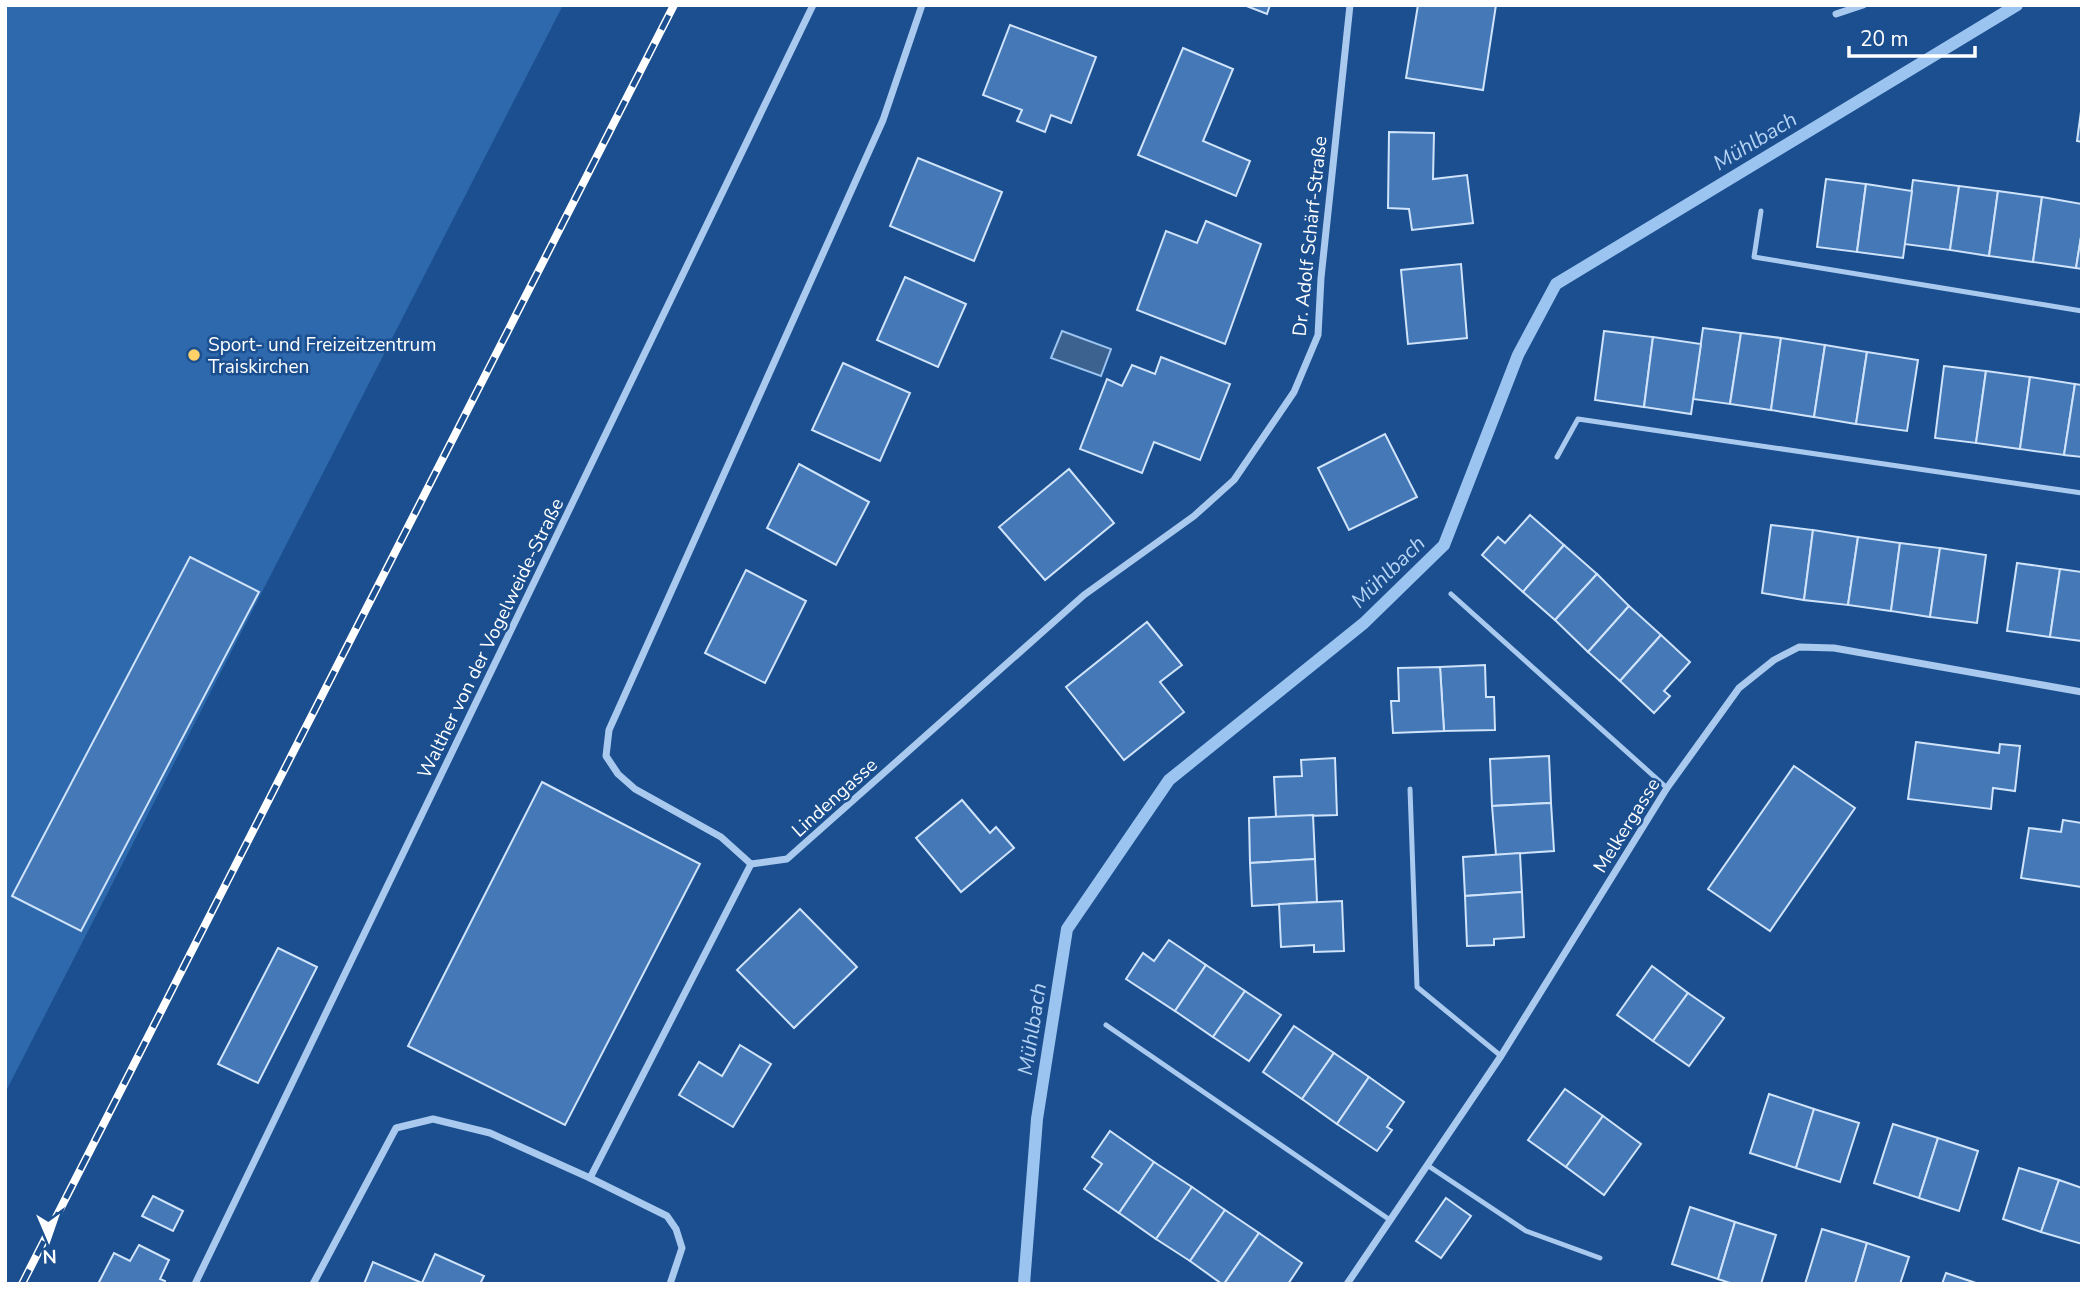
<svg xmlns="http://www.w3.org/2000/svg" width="2087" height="1289" viewBox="0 0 2087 1289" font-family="'Nunito Sans',sans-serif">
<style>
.green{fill:#2e69ad}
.water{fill:#3c6290;stroke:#9cc4f0;stroke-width:2}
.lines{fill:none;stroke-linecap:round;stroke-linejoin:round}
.stream{stroke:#9cc4f0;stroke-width:12}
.building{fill:#4478b7;stroke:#cfe3fa;stroke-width:2}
.service{stroke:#a9c9ee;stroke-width:5}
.minor{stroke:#a9c9ee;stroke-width:7}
.rail-casing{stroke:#fff;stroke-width:8}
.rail{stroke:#1b4f8f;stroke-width:5;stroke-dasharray:16;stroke-linecap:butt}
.poi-dot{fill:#ffd166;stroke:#1b4f8f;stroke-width:2.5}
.labels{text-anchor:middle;stroke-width:5;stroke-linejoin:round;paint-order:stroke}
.street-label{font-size:19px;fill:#fff;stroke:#1b4f8f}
.poi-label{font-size:19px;fill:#fff;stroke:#1b4f8f;text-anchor:start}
.water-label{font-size:21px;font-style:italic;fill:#b5d3f5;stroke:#1b4f8f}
</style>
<rect width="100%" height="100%" fill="#1b4f8f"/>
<polygon class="green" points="5,5 563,5 5,1093"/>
<polygon class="water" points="1062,331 1111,349 1101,376 1051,358"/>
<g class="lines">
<polyline class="stream" points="1024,1284 1037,1119 1067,929 1169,780 1364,623 1444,545 1518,355 1556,284 2017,5"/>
</g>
<g class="building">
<polygon points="1244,5 1270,5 1267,14"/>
<polygon points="1418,5 1496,5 1483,90 1406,78"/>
<polygon points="1010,25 1096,57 1071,123 1051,115 1045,132 1017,121 1022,110 983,95"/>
<polygon points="1183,48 1233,69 1203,141 1250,161 1236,196 1138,155"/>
<polygon points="2082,104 2082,142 2077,141"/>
<polygon points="1389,132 1434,133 1433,179 1467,175 1473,223 1412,230 1409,209 1388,208"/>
<polygon points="918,158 1002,192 974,261 890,226"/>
<polygon points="1826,179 1866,184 1857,252 1817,247"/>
<polygon points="1913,180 1959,186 1950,250 1904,244"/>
<polygon points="1866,184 1912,191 1903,258 1857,252"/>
<polygon points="1959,186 1998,191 1989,256 1950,250"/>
<polygon points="1998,191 2042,197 2033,262 1989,256"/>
<polygon points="2042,197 2082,204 2082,231 2076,268 2033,262"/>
<polygon points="1206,221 1261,244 1225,344 1137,310 1166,231 1197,243"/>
<polygon points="2082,231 2082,269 2076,268"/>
<polygon points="1461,264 1467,338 1408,344 1401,270"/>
<polygon points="905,277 966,304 938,367 877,340"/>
<polygon points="1703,328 1741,333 1730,404 1693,399"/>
<polygon points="1604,331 1653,337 1644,407 1595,400"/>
<polygon points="1741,333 1781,338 1771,410 1730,404"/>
<polygon points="1653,337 1701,344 1691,414 1644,407"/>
<polygon points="1781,338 1825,345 1814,417 1771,410"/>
<polygon points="1825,345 1867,352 1856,424 1814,417"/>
<polygon points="1867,352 1918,360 1907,431 1856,424"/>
<polygon points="1161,357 1230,384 1200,460 1154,442 1142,473 1080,449 1107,379 1122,386 1132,365 1155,374"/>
<polygon points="843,363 910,393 880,461 812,430"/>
<polygon points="1944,366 1986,371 1976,443 1935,438"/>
<polygon points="1986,371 2030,377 2020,449 1976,443"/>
<polygon points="2030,377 2075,384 2064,455 2020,449"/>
<polygon points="2075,384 2082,385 2082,457 2064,455"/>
<polygon points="1385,434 1417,497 1349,530 1318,468"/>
<polygon points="799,464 869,502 836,565 767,528"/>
<polygon points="1069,469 1114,523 1045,580 999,527"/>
<polygon points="1530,515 1564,545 1523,592 1482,555 1498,537 1505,543"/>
<polygon points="1771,525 1813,530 1804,600 1762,593"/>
<polygon points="1813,530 1858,537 1848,605 1804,600"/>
<polygon points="1858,537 1900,543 1891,611 1848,605"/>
<polygon points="1900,543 1940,548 1930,617 1891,611"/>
<polygon points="1564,545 1597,574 1555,620 1523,592"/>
<polygon points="1940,548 1986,555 1977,623 1930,617"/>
<polygon points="190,557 259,592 81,931 12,896"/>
<polygon points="2017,563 2060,569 2050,637 2007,631"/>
<polygon points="2060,569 2082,572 2082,641 2050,637"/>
<polygon points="746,570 806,601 765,683 705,653"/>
<polygon points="1597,574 1629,606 1588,652 1555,620"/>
<polygon points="1629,606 1661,635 1620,681 1588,652"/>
<polygon points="1147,622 1182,665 1160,682 1184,712 1124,760 1066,687"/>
<polygon points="1661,635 1690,662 1664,691 1670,696 1654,713 1620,681"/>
<polygon points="1485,665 1486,697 1494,697 1495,730 1444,731 1440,667"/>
<polygon points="1440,667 1444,731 1393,733 1391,701 1399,701 1398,668"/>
<polygon points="1916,742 1999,753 2000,744 2020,746 2015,791 1993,788 1991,809 1908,799"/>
<polygon points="1549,756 1551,803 1492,806 1490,759"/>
<polygon points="1335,758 1337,815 1276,817 1274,777 1302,776 1301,760"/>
<polygon points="1794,766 1855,808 1770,931 1708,889"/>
<polygon points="542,782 700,864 565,1125 408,1046"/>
<polygon points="962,800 990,833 996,827 1014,848 961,892 916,838"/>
<polygon points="1551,803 1554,851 1496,855 1492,806"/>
<polygon points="1313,815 1315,859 1250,863 1249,818"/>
<polygon points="2063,820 2082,823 2082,887 2021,878 2029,828 2061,832"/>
<polygon points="1520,853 1522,892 1465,896 1463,857"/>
<polygon points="1315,859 1317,902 1252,906 1250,863"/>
<polygon points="1522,892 1524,937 1494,939 1494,945 1467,946 1465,896"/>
<polygon points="1342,901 1344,951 1314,952 1314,945 1281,947 1279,904"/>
<polygon points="800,909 857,967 794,1028 737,970"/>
<polygon points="1169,940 1206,965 1175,1011 1126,979 1143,953 1154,961"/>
<polygon points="278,948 317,967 258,1083 218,1064"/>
<polygon points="1206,965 1245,991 1213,1037 1175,1011"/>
<polygon points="1652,966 1688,993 1653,1041 1617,1015"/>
<polygon points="1245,991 1281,1015 1249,1061 1213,1037"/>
<polygon points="1688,993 1724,1018 1689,1066 1653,1041"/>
<polygon points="1294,1026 1334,1053 1302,1099 1263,1072"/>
<polygon points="740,1045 771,1064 733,1127 679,1095 699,1062 722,1076"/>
<polygon points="1334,1053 1369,1077 1337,1124 1302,1099"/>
<polygon points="1369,1077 1404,1102 1387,1127 1392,1130 1377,1151 1337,1124"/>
<polygon points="1565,1089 1603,1116 1566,1167 1528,1140"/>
<polygon points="1769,1094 1814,1109 1796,1168 1750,1153"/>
<polygon points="1814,1109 1859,1123 1840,1182 1796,1168"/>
<polygon points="1603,1116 1641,1144 1604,1195 1566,1167"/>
<polygon points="1893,1124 1938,1138 1919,1198 1874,1183"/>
<polygon points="1110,1131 1154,1162 1119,1213 1084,1189 1102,1164 1092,1157"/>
<polygon points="1938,1138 1978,1151 1959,1211 1919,1198"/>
<polygon points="1154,1162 1192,1187 1156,1239 1119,1213"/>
<polygon points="2019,1168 2059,1180 2041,1232 2003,1219"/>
<polygon points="2059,1180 2082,1188 2082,1244 2041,1232"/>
<polygon points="1192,1187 1225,1210 1190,1261 1156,1239"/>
<polygon points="153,1196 183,1211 173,1231 142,1216"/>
<polygon points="1446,1198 1471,1216 1441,1258 1416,1241"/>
<polygon points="1690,1207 1735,1222 1718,1279 1672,1264"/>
<polygon points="1225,1210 1259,1233 1224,1284 1222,1284 1190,1261"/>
<polygon points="1735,1222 1776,1235 1761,1284 1733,1284 1718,1279"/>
<polygon points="1822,1229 1867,1243 1855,1284 1805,1284"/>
<polygon points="1259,1233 1302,1263 1288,1284 1224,1284"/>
<polygon points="1867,1243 1909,1257 1900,1284 1855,1284"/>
<polygon points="139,1245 169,1260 160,1279 165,1281 164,1284 98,1284 114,1253 130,1261"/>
<polygon points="435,1254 484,1276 480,1284 364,1284 373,1262 422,1283"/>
<polygon points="1946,1273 1979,1284 1942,1284"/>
</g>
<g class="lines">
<g class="service">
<polyline points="1761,211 1754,257 2082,311"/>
<polyline points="1557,457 1578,419 2082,493"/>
<polyline points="1451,594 1667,788"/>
<polyline points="1410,789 1417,987 1501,1056"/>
<polyline points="1106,1025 1390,1220"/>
<polyline points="1427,1165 1526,1231 1600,1258"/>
</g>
<g class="minor">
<polyline points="1836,14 1863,5"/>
<polyline points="751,864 787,859 1084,595 1194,516 1234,480 1294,392 1318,335 1321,278 1350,5"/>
<polyline points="751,864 721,837 635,789 618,774 606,756 609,730 883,120 922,5"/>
<polyline points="590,1178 751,864"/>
<polyline points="195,1284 813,5"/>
<polyline points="313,1284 396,1128 433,1119 490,1133 590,1178 667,1216 676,1229 682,1248 670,1284"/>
<polyline points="1347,1284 1501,1056 1667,788 1739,688 1774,660 1799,647 1834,648 2082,692"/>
</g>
<g class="rail-casing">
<polyline id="rail" points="22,1284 674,5"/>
</g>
<use href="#rail" class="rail"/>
</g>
<circle class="poi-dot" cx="194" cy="355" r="7"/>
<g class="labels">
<g class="street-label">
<text transform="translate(1309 236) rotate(-84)" y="7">Dr. Adolf Schärf-Straße</text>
<text transform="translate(490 638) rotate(-64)" y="7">Walther von der Vogelweide-Straße</text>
<text transform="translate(834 797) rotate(-42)" y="7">Lindengasse</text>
<text transform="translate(1626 825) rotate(-58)" y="7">Melkergasse</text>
</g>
<g class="poi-label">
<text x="208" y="351">Sport- und Freizeitzentrum<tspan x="208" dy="22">Traiskirchen</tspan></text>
</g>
<g class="water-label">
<text transform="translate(1755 141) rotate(-31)" y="7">Mühlbach</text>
<text transform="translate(1388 572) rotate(-44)" y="7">Mühlbach</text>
<text transform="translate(1032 1029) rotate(-81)" y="7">Mühlbach</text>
</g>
</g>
<rect width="2087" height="1289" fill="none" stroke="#ffffff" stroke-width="14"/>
<g transform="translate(49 1240) rotate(178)" stroke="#1b4f8f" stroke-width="5" paint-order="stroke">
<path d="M0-5L12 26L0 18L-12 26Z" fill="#ffffff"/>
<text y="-10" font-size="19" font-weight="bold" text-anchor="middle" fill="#ffffff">N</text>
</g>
<path d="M1849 46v10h126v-10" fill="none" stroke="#ffffff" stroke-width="3.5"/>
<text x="1860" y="46" font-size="21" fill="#ffffff" stroke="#1b4f8f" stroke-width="5" paint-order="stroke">20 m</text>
</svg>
